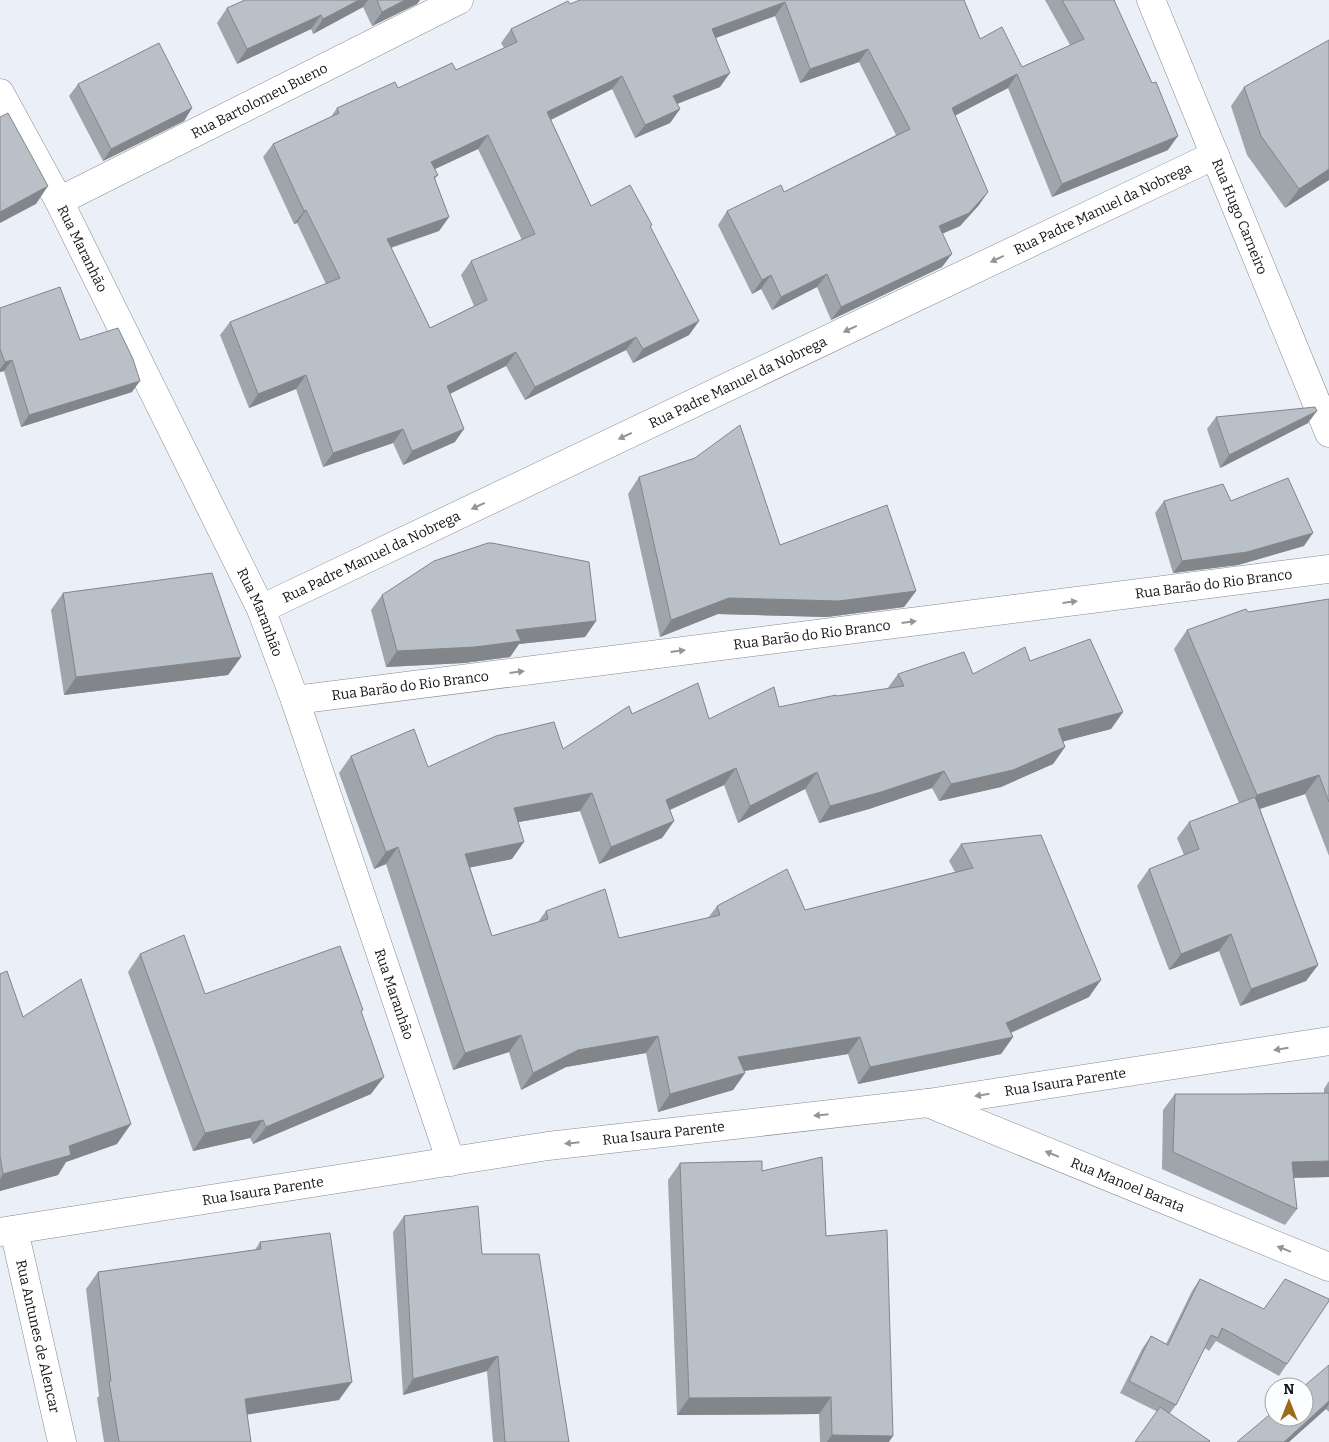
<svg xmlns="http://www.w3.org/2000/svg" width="1329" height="1442" viewBox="0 0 1329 1442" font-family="Bitter,serif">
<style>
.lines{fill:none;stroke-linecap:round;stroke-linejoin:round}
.minor-casing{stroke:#858a92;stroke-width:29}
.tertiary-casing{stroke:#858a92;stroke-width:29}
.minor{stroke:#fff;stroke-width:28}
.tertiary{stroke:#fff;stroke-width:28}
.wall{fill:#a0a5ab;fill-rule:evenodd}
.shaded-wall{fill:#82868b}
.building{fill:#bac0c7;stroke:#82868b;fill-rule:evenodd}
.oneway{fill:#959597}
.labels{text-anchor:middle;stroke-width:4;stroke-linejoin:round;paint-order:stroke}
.street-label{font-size:14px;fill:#131417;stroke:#fcfdff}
</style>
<rect width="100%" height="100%" fill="#ebf0f8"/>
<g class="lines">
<g class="minor-casing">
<g id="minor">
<path id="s1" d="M1151,0L1329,433"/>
<path id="s2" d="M0,93L59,201L261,609L295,700L451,1162"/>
<path id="s3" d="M59,201L459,0"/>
<path id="s4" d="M261,609L1215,155"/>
<path id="s5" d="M295,700L1329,569"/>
<path id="s6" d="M928,1103L1329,1267"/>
<path id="s7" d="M14,1230L62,1442"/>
</g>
</g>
<g class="tertiary-casing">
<g id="tertiary">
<path id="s8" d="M0,1232L548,1146L928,1103L1329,1041"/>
</g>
</g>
<use href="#minor" class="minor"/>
<use href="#tertiary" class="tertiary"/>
</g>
<g class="wall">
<polygon points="245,0 420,0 417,4 372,26 363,7 313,34 311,29 237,64 217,23 227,8"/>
<path d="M964,0L980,39L1022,67L1070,45L1045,0H1114L1168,150L1052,197L1008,88L955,115L979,205L960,226L942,234V267L831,320L817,287L772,310L761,289L752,294L718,225L727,211L784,192L896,135L859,62L800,83L775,16L716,38L720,87L677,104L680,109L670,123L635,138L612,89L551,120L591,206L652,225L650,227L699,321L689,335L633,363L626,350L525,400L506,366L450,394L455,442L403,465L393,443L323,467L296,389L249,408L220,335L230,322L326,284L297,223L294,224L263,157L273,144L331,117L337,108L456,70L504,48L501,43L511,29L570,4ZM478,149L522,240L471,261L461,275L474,306L430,328L391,248L439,231L449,217L435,179L438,175L435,169Z"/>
<polygon points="78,84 192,108 184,121 103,161 69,96"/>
<polygon points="1244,87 1329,180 1285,208 1247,155 1231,106"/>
<polygon points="0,308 80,340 132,392 21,427 4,371 0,372"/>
<polygon points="1216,417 1308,423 1220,468 1207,429"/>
<polygon points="639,477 780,545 916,591 904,607 827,617 718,614 660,637 628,494"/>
<polygon points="1164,501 1231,501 1304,546 1238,565 1173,573 1155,513"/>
<polygon points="63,593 241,657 228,675 64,695 51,610"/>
<polygon points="382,595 596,621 585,637 519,644 510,657 464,663 386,667 371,610"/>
<polygon points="1329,599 1329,856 1305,794 1260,809 1318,965 1306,981 1240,1006 1219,951 1169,970 1137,886 1149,869 1184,855 1177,838 1189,822 1239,803 1174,649 1187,630 1248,612"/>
<polygon points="1030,661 1123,712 1111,729 1063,741 1065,747 1053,764 1001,787 939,801 932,788 869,809 819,823 805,789 738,823 724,785 670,810 674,821 662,838 599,864 580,811 518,822 512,859 470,867 492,936 538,922 546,911 619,938 708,918 717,906 805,910 955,872 949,861 961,844 1089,997 1011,1033 1013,1037 1001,1054 858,1084 848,1054 744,1071 745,1073 733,1090 658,1112 646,1053 566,1067 521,1090 509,1052 453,1070 386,864 374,869 339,773 351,756 428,767 563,749 632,714 709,719 779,707 837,696 887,689 898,674 973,674"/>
<polygon points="140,954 205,994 362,1012 371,1094 253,1144 250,1138 193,1151 128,972"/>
<polygon points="0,974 23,1017 117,1144 66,1162 58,1175 0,1191"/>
<polygon points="1329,1081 1329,1177 1293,1178 1297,1209 1285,1225 1162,1169 1163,1110 1175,1094 1246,1094 1324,1093 1324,1089"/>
<polygon points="680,1163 762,1171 826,1236 889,1442 820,1442 819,1414 677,1415 668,1180"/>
<polygon points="404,1216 482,1254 569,1442 493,1442 487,1371 403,1395 393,1232"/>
<polygon points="260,1242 339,1400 247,1414 251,1442 104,1442 97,1398 99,1396 86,1289 98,1272 255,1250"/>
<polygon points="1200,1279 1287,1364 1279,1376 1216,1341 1209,1351 1205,1348 1176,1405 1170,1413 1156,1411 1120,1393 1142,1349 1151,1336 1166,1344 1192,1291"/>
<polygon points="1329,1365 1329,1412 1326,1409"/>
</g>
<g class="shaded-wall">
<polygon points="359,0 368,0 363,7 313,34 323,19"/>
<polygon points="405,0 420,0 417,4 372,26 382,12"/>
<polygon points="785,2 775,16 702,43 712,29"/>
<polygon points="321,15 311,29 237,64 247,49"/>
<polygon points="868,49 859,62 800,83 810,69"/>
<polygon points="730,73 720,87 664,109 673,96"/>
<polygon points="1017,74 1008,88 943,122 952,108"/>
<polygon points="622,76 612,89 538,126 547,112"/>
<polygon points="192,108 184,121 103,161 111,149"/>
<polygon points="680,109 670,123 635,138 645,125"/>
<polygon points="488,135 478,149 422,175 431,162"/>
<polygon points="1178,136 1168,150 1052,197 1062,184"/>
<polygon points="1329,169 1329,180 1285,208 1299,189"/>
<polygon points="48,186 36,204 0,223 0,212"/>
<polygon points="988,192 979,205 960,226 929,239 939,226"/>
<polygon points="306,210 297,223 294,224 304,211"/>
<polygon points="449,217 439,231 377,252 387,239"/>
<polygon points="952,254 942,267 831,320 841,307"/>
<polygon points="827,274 817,287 772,310 781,297"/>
<polygon points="771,275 761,289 752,294 762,280"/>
<polygon points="699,321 689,335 633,363 643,349"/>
<polygon points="636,337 626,350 525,400 535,387"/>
<polygon points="516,352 506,366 437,400 447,386"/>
<polygon points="12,360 4,371 0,372 0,369 5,362"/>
<polygon points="306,375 296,389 249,408 258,394"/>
<polygon points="140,381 132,392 21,427 29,415"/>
<polygon points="1317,411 1308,423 1220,468 1229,455"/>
<polygon points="403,429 393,443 323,467 333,453"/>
<polygon points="464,429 455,442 403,465 412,451"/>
<polygon points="1313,533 1304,546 1238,565 1173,573 1182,561"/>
<polygon points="916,591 904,607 827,617 718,614 660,637 671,620 729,598"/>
<polygon points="596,621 585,637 519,644 510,657 464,663 386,667 397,651 516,630"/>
<polygon points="241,657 228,675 64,695 76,677"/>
<polygon points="1123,712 1111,729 1046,746 1058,729"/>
<polygon points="1065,747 1053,764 1001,787 939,801 951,784"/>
<polygon points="736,768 724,785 654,817 666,800"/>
<polygon points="944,771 932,788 869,809 819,823 830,806"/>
<polygon points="817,772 805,789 738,823 750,806"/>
<polygon points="1319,775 1305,794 1244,814 1257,795"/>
<polygon points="592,793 580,811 502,825 514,808"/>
<polygon points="674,821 662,838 599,864 611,847"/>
<polygon points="524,842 512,859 453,871 465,854"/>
<polygon points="398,847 386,864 374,869 386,852"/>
<polygon points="1231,934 1219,951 1169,970 1181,954"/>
<polygon points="1318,965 1306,981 1240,1006 1251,989"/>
<polygon points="1101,980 1089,997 994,1040 1006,1023"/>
<polygon points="521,1035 509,1052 453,1070 465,1053"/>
<polygon points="658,1036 646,1053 566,1067 521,1090 533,1073 578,1050"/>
<polygon points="860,1037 848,1054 726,1074 738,1057"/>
<polygon points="1013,1037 1001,1054 858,1084 870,1067"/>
<polygon points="745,1073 733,1090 658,1112 670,1094"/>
<polygon points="384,1077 371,1094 253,1144 266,1127"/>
<polygon points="263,1120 250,1138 193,1151 205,1133"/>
<polygon points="131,1124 117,1144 66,1162 58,1175 0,1191 0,1179 3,1174 69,1146"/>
<polygon points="1329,1161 1329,1177 1280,1178 1292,1162"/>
<polygon points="498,1356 487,1371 403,1395 413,1379"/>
<polygon points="352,1382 339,1400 232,1417 245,1399"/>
<polygon points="831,1397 819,1414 677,1415 689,1398"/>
<polygon points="1329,1401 1329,1404 1326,1409 1289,1442 1284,1442"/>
<polygon points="832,1435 893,1436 889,1442 827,1442"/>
</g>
<g class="building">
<polygon points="245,0 359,0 323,19 321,15 247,49 227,8"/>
<polygon points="377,0 405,0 382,12"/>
<path d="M580,0H964L980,39L1002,27L1022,67L1084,39L1062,0H1114L1152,83L1156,82L1178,136L1062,184L1017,74L952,108L988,192L969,213L939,226L952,254L841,307L827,274L781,297L771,275L762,280L727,211L781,185L784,192L910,129L868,49L810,69L785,2L712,29L730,73L673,96L680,109L645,125L622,76L547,112L591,206L630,185L652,225L650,226L699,321L643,349L636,337L535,387L516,352L447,386L464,429L412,451L403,429L333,453L306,375L258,394L230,322L340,278L306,210L304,211L273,144L339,113L337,108L395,82L398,88L452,63L456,70L517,42L511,29L568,1L570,4ZM488,135L535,234L471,261L487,300L430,328L387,239L449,217L434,177L438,175L431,162Z"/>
<polygon points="1329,40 1329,169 1299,189 1261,136 1244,87"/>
<polygon points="159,43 192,108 111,149 78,84"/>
<polygon points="8,113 48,186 0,212 0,117"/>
<polygon points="60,287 80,340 118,328 133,359 140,381 29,415 12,360 5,362 0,349 0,308"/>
<polygon points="1315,407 1317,411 1229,455 1216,417"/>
<polygon points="740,425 780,545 887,505 916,591 839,601 729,598 671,620 639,477 695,458"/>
<polygon points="1288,478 1313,533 1247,552 1182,561 1164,501 1223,484 1231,501"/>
<polygon points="488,543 492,543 589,562 596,621 516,630 521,641 475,647 397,651 382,595 434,561"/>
<polygon points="212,573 241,657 76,677 63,593"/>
<polygon points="1329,599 1329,802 1319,775 1257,795 1187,630 1246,609 1248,612"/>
<polygon points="1090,639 1123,712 1058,729 1065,747 1013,770 951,784 944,771 881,792 830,806 817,772 750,806 736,768 666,800 674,821 611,847 592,793 514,808 524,842 465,854 492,936 548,919 546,911 605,889 619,938 720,915 717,906 787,869 805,910 973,868 961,844 1041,835 1101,980 1006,1023 1013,1037 870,1067 860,1037 738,1057 745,1073 670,1094 658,1036 578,1050 533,1073 521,1035 465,1053 398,847 386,852 351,756 414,729 428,767 496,736 554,722 563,749 629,706 632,714 698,683 709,719 774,687 779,707 836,695 837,696 904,686 898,674 964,652 973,674 1025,647 1030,661"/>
<polygon points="1255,797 1318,965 1251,989 1231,934 1181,954 1149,869 1199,849 1189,822"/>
<polygon points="184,935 205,994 340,946 363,1010 361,1011 384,1077 266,1127 263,1120 205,1133 140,954"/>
<polygon points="7,971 23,1017 81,979 131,1124 69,1146 71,1155 3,1174 0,1156 0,974"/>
<polygon points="1329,1093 1329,1161 1292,1162 1297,1209 1173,1152 1175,1094 1246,1094"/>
<polygon points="822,1157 826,1236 887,1230 893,1436 832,1435 831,1397 689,1398 680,1163 762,1161 762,1171"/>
<polygon points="478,1206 482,1254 539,1254 569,1442 505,1442 498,1356 413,1379 404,1216"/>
<polygon points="330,1233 352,1382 245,1399 251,1442 119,1442 109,1381 111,1381 98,1272 261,1249 260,1242"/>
<polygon points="1200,1279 1264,1309 1285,1279 1329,1299 1329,1301 1287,1364 1222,1328 1218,1338 1211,1335 1176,1405 1129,1381 1151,1336 1168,1345"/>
<polygon points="1329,1365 1329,1401 1284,1442 1237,1442 1274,1411 1274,1417 1304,1417 1304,1387 1303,1387"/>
<polygon points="1160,1407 1210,1441 1209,1442 1135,1442"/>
</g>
<defs><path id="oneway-solid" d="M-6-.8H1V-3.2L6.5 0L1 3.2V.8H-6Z" transform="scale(1.25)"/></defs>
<g class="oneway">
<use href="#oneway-solid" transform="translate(997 259) rotate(155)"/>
<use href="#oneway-solid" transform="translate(850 329) rotate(155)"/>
<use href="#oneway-solid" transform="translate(625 436) rotate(155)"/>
<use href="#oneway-solid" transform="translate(478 506) rotate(155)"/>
<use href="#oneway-solid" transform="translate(1070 602) rotate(-7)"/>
<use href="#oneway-solid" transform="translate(909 622) rotate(-7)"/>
<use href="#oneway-solid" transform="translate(678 651) rotate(-7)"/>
<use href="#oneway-solid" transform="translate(517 672) rotate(-7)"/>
<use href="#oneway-solid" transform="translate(1281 1049) rotate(171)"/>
<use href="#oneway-solid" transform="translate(982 1095) rotate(171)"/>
<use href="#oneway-solid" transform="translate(821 1115) rotate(174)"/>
<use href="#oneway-solid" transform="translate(572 1143) rotate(174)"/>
<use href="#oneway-solid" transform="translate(1052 1154) rotate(-158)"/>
<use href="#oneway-solid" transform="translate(1284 1249) rotate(-158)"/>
</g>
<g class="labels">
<g class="street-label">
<text dy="5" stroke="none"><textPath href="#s3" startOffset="224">Rua Bartolomeu Bueno</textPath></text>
<text dy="5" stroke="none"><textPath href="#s4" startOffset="932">Rua Padre Manuel da Nobrega</textPath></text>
<text dy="5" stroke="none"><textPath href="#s1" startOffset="234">Rua Hugo Carneiro</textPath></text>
<text dy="5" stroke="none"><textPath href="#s2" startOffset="176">Rua Maranhão</textPath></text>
<text dy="5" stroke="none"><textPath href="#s4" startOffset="528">Rua Padre Manuel da Nobrega</textPath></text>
<text dy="5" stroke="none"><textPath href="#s4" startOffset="122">Rua Padre Manuel da Nobrega</textPath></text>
<text dy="5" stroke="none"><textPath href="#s5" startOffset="926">Rua Barão do Rio Branco</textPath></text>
<text dy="5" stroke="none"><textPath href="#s2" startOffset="581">Rua Maranhão</textPath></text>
<text dy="5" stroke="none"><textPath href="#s5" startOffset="521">Rua Barão do Rio Branco</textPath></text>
<text dy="5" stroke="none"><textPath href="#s5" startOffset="116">Rua Barão do Rio Branco</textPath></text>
<text dy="5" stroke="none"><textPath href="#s2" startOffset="986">Rua Maranhão</textPath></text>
<text dy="5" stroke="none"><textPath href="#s8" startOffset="1076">Rua Isaura Parente</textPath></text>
<text dy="5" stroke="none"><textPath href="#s8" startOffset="671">Rua Isaura Parente</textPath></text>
<text dy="5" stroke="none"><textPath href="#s6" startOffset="216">Rua Manoel Barata</textPath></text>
<text dy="5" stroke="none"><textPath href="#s8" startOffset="266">Rua Isaura Parente</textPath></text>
<text dy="5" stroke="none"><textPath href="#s7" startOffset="109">Rua Antunes de Alencar</textPath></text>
</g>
</g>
<g transform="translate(1289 1402)"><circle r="24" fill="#fcfdff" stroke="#9fa0a2"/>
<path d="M0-4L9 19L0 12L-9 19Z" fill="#996b1b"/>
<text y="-8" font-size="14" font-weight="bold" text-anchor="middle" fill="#131417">N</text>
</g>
</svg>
